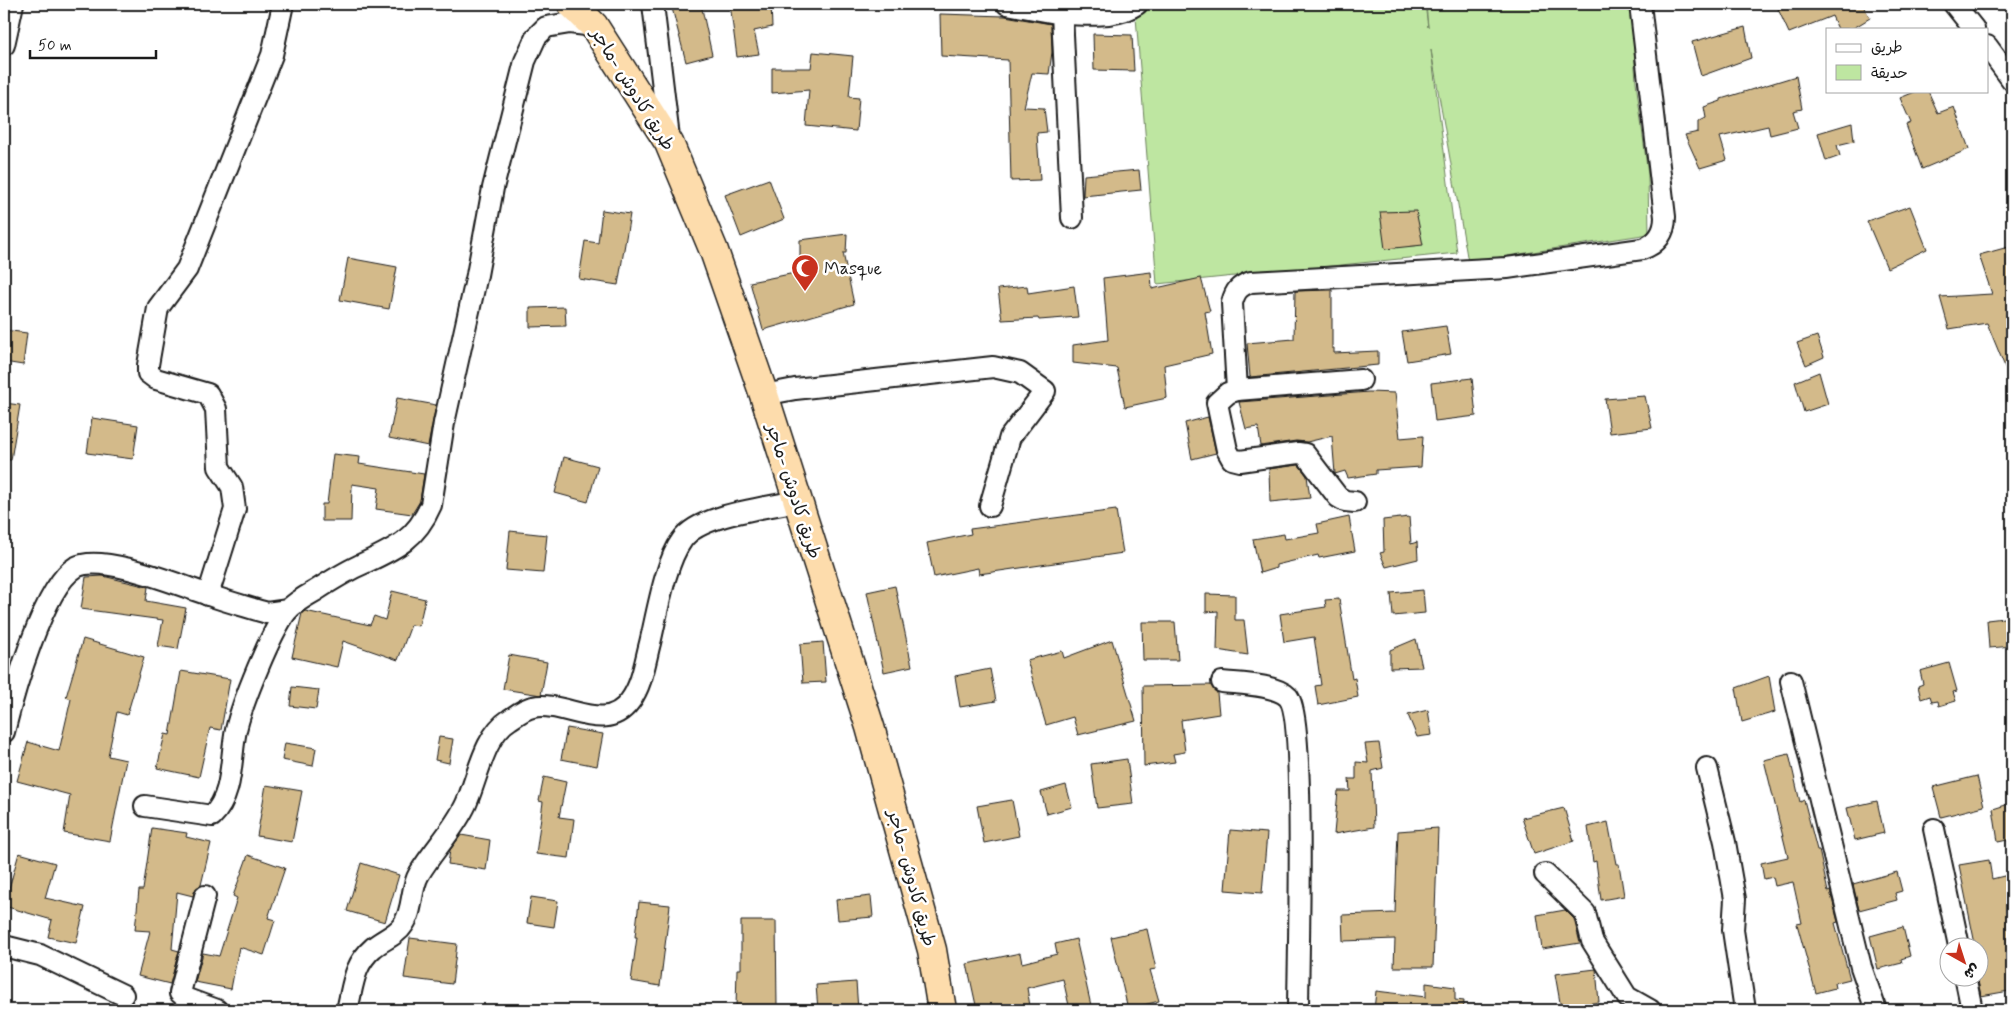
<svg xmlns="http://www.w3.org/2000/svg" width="2016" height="1014" viewBox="0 0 2016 1014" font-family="Mynerve,'Playpen Sans Arabic',sans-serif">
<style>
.green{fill:#bee6a1;stroke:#6d815e}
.building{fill:#d3ba8a;stroke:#1c1c1c}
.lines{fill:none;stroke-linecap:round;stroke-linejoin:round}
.minor-casing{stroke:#1c1c1c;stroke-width:24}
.trunk-casing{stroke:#1c1c1c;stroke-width:31}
.minor{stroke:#fff;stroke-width:20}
.trunk{stroke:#fddcac;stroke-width:28}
.labels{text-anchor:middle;stroke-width:5;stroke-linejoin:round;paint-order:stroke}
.street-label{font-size:18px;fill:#1c1c1c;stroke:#fff}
.poi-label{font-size:18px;fill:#1c1c1c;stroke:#fff;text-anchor:start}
</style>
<rect width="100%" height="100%" fill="#fff"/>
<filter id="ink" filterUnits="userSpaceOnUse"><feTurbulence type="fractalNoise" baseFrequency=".02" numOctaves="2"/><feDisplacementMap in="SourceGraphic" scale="10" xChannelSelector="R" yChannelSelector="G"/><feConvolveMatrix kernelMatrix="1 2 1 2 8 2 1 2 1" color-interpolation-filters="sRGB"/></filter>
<g filter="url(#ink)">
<polygon class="green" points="1138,4 1425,4 1428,27 1426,4 1631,4 1636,82 1648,175 1649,234 1468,262 1431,50 1457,253 1157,284 1136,17"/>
<g class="building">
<polygon points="671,4 701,4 712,55 686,62"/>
<polygon points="730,4 771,4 772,27 754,31 759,54 737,57"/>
<polygon points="1787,4 1862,4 1870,18 1852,29 1838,29 1832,16 1789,33 1778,9"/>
<polygon points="940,14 1005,16 1051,24 1052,52 1049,74 1032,73 1024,107 1044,108 1047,132 1037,133 1040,180 1011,181 1008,60 941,56"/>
<polygon points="1745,27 1751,58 1701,76 1692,42"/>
<polygon points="1093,34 1132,35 1134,71 1094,70"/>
<polygon points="813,52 853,56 849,97 859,98 856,131 806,126 809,90 772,93 772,68 811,68"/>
<polygon points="1796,76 1802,109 1793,111 1798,128 1770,135 1768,126 1720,137 1727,160 1700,168 1685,135 1698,132 1698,122 1706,118 1704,107 1721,101 1721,99"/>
<polygon points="1917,91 1928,91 1938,113 1954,107 1969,149 1922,169 1906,125 1911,123 1900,98"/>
<polygon points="1852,123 1854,141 1837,145 1840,156 1826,161 1818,133"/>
<polygon points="1139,170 1141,190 1083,196 1084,175"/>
<polygon points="769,179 784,219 741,237 725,195"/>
<polygon points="1910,206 1927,249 1887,268 1867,221"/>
<polygon points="602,210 630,214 618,285 579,279 585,241 598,243"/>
<polygon points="1416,211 1423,245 1385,249 1380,212"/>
<polygon points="847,234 846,253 843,253 854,304 763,330 750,282 800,272 800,240"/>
<polygon points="2012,246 2012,384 1987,323 1949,329 1940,297 1992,294 1979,255"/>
<polygon points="348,258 397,267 389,309 340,300"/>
<polygon points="1151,272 1152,289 1201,278 1210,311 1205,312 1212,354 1164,365 1167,398 1125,407 1117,368 1073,363 1073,345 1108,340 1103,278"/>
<polygon points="1027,286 1028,293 1074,286 1078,317 1039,320 1038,318 1002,320 998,289"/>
<polygon points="1332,290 1332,348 1334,348 1334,353 1378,351 1378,365 1250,377 1247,343 1294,339 1295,291"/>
<polygon points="565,307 566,326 530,327 530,308"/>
<polygon points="1446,326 1451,354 1407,361 1402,332"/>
<polygon points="4,330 27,333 23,365 4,362"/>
<polygon points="1817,336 1824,357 1806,365 1797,343"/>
<polygon points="1819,372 1828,404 1804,412 1795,382"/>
<polygon points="1472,378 1476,416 1435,421 1431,383"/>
<polygon points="1369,392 1395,393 1400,438 1423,436 1421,467 1376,470 1376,474 1348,478 1345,471 1335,474 1332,436 1307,442 1296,441 1261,446 1258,427 1246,429 1239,402"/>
<polygon points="1645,396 1652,428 1610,433 1605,399"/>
<polygon points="397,398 436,405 428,446 389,438"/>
<polygon points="4,403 20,405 11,460 4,460"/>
<polygon points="1208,417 1216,453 1192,459 1185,423"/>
<polygon points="92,418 138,425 133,459 87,453"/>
<polygon points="333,454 360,457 359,464 424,474 420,501 412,514 376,509 379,488 352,484 351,521 322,521 322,504 327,504"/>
<polygon points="564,457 598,466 588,502 555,493"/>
<polygon points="1299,465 1307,476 1310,498 1270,502 1269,469"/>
<polygon points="1116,510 1123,553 979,574 978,568 934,577 927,543 971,534 970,529"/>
<polygon points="1349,517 1355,551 1319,558 1318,555 1276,565 1276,568 1260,573 1253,539 1284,534 1285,539 1319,533 1317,524"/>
<polygon points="1409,517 1411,544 1417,542 1418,559 1386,567 1380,553 1384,552 1383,520"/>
<polygon points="510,531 547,535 543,573 506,570"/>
<polygon points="103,576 148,587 146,601 186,608 178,649 158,646 163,620 81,609 86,577"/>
<polygon points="895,586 912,666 884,672 867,592"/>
<polygon points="1423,590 1425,613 1393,616 1391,593"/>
<polygon points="392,591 425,599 419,626 411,625 398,660 343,641 337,667 292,657 302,613 305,611 370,625 374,616 385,620"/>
<polygon points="1206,594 1235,595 1235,620 1244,620 1248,655 1217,650 1218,611 1206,612"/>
<polygon points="1339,599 1352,679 1355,678 1358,697 1318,705 1315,686 1321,685 1314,637 1284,642 1280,614 1326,607 1325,600"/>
<polygon points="2012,617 2012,646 1989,648 1987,620"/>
<polygon points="1142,622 1175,622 1178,660 1143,660"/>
<polygon points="83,639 144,657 127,715 117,712 108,756 126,760 110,841 64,833 70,795 17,781 28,742 59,751 71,699 66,697"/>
<polygon points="1416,639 1422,667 1390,668 1390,650"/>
<polygon points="1112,640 1136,721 1078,735 1073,717 1046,725 1027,660 1062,651 1064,658"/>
<polygon points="823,642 826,682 803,683 800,644"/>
<polygon points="509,655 547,662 541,695 503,689"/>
<polygon points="1949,663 1957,691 1953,692 1956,701 1939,706 1938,701 1932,702 1930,696 1921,699 1918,686 1923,684 1920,671"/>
<polygon points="990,669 996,701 960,707 955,676"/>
<polygon points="181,671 230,679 221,730 210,728 199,777 157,768 165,734 170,735"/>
<polygon points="1769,676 1775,712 1742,722 1736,688"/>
<polygon points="1211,685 1217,693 1219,714 1181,720 1185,752 1173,754 1175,762 1144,766 1143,686"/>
<polygon points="292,687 319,690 316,709 290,706"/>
<polygon points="1428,710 1432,735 1417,737 1408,715"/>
<polygon points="567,728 603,734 597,766 561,759"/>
<polygon points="439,737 453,739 449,763 435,760"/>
<polygon points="285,743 316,748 313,766 282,760"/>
<polygon points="1379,743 1383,768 1372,771 1374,827 1334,834 1338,791 1350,791 1349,779 1356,779 1356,762 1368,763 1365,744"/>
<polygon points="1789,754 1800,802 1804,800 1817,850 1819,850 1828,892 1830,891 1838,922 1835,923 1850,979 1834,983 1835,988 1816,993 1797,924 1802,923 1793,882 1775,886 1773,877 1764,879 1761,863 1788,857 1764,760"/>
<polygon points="1127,759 1133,804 1097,808 1091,764"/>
<polygon points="1977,776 1984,806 1941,817 1933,787"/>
<polygon points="544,777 566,782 559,817 574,819 569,858 536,854 543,802 539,801"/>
<polygon points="266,785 302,791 292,842 257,836"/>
<polygon points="1066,785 1072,807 1047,814 1041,792"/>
<polygon points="1012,800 1019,836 984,843 977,806"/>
<polygon points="1877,801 1884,833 1855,840 1847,808"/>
<polygon points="2012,803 2012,839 1998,842 1993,809"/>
<polygon points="1564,808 1574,841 1534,854 1522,818"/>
<polygon points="1608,822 1616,864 1619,864 1624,896 1601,900 1596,861 1593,862 1588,827"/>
<polygon points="152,828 187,833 186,837 211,843 201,885 196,888 193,896 177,892 172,949 179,951 170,984 138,976 150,931 135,930 139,890 143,890"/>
<polygon points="1438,828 1433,967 1394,967 1395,939 1343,941 1342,915 1395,913 1398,831"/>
<polygon points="1230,830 1267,833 1262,893 1225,890"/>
<polygon points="461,835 490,840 486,870 448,864 450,850"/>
<polygon points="19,853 55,863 45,898 85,907 76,943 48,937 52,920 4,906"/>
<polygon points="248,855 285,868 268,918 275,920 264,955 239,947 231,989 195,982 203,953 219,956 237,898 233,896"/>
<polygon points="1989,860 1992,879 2012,874 2012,982 2008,982 2009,991 1981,996 1977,976 1978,944 1975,944 1959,865"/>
<polygon points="361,863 399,875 385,922 347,911"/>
<polygon points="1897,872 1902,891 1895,893 1897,900 1859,910 1853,884"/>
<polygon points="871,896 873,917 838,920 836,900"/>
<polygon points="531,897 558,901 554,927 527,923"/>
<polygon points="639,902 670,905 660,986 631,981 637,937 635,937"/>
<polygon points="1565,910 1574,919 1580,943 1542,949 1537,915"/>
<polygon points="741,921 776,921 777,1007 736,1007 737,969 741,969"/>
<polygon points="1903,927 1910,956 1901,959 1902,963 1878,969 1870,936"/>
<polygon points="1147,929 1156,969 1150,970 1159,1001 1128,1009 1111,937"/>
<polygon points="410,938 457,944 452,984 404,978"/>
<polygon points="1076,939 1092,1010 1070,1010 1063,979 1027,988 1030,1006 1008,1010 977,1010 967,964 1020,953 1022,963 1057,954 1055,944"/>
<polygon points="1596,969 1599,1002 1561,1008 1555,974"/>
<polygon points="856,982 858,1010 818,1010 816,985"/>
<polygon points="1426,983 1455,987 1455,1000 1464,1001 1463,1010 1374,1010 1376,991 1426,997"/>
</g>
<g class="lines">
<g class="minor-casing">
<g id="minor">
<polyline points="653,4 669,138"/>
<polyline points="1007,4 1062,14 1072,218"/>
<polyline points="1954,4 1974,29"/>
<path d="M1062,14C1087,14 1115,19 1137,4"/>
<polyline points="4,45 13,4"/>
<polyline points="1987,46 2012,80"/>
<path d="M1361,380L1237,390L1232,303C1235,291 1239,286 1251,282L1507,268L1642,249C1657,244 1665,233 1665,217L1640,4"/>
<polyline points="1237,390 1228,393 1217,403 1227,450 1232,459 1240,461 1298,453 1305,454 1338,497 1345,501 1355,502"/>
<polyline points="764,395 795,389 993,367 1020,373 1045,391 1010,437 990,506"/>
<polyline points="208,595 235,509 232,487 219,467 216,409 208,394 156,379 148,373 148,365 158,308 187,269 272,55 283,4"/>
<polyline points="1791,681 1861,967 1876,1010"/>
<path d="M1222,682C1239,684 1275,684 1288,697C1306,716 1298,968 1298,1010"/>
<path d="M4,732C13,695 43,586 76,567C102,553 181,586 209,595C228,602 248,607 267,613L288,610"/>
<polyline points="1707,768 1725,842 1735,899 1733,930 1745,1010"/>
<path d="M145,806L212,816C234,795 230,758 236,730C242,703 271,632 287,611C294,603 306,596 315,591C329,582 343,573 358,566C392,550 415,542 431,505L444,423L477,275L493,188L525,61L536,37L546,27L570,23L594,26"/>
<polyline points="1934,829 1959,946"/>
<polyline points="1545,874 1585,913 1592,941 1627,997 1650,1010"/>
<polyline points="205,896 180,993 187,999 217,1010"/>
<polyline points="4,946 40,955 123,995"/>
<polyline points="1965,976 1972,1010"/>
<path d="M347,1010C353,987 353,965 373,948C382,940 397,935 403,925C414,910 410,889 419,874C434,849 454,830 466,804C478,777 484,736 509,720C515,716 525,708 533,707C565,700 605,736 630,701C642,685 645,662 650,643C657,614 665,563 682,540C699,514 768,508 797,501"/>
</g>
</g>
<g class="trunk-casing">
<polyline id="trunk" points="572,4 594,26 669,143 714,251 764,395 870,727 932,950 942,1010"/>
</g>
<use href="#minor" class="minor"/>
<use href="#trunk" class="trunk"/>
</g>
</g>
<defs>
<g id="mosque-pin" transform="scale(1.4375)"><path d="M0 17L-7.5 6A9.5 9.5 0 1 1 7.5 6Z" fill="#c8321e" stroke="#fff"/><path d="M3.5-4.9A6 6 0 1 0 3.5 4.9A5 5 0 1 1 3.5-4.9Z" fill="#fff"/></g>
</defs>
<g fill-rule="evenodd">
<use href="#mosque-pin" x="805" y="268"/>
</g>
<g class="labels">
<g class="street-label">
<text transform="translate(633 89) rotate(58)" y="6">طريق كادوش -ماجر</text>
<text transform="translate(794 491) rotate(72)" y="6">طريق كادوش -ماجر</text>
<text transform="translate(912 878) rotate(75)" y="6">طريق كادوش -ماجر</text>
</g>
<g class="poi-label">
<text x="824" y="274">Masque</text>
</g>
</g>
<rect width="2016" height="1014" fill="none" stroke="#fff" stroke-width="20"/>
<rect x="10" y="10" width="1996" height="994" fill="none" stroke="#1c1c1c" stroke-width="2" filter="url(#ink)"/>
<rect x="1826" y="28" width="162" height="65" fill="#ffffff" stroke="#a4a4a4"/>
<rect x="1836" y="44" width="25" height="8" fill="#ffffff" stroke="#a4a4a4"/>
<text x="1871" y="52" font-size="15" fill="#1c1c1c">طريق</text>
<rect x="1836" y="65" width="25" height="15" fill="#bee6a1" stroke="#a4a4a4"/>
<text x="1871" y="78" font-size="15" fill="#1c1c1c">حديقة</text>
<g transform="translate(1964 962) rotate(141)"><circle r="24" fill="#ffffff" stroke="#a4a4a4"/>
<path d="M0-4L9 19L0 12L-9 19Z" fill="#c8321e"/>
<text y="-8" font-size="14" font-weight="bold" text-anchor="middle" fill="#1c1c1c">ش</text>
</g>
<path d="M30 50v8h126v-8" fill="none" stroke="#1c1c1c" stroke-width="2.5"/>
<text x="38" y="50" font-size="15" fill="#1c1c1c" stroke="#ffffff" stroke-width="4" paint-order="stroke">50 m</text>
</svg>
